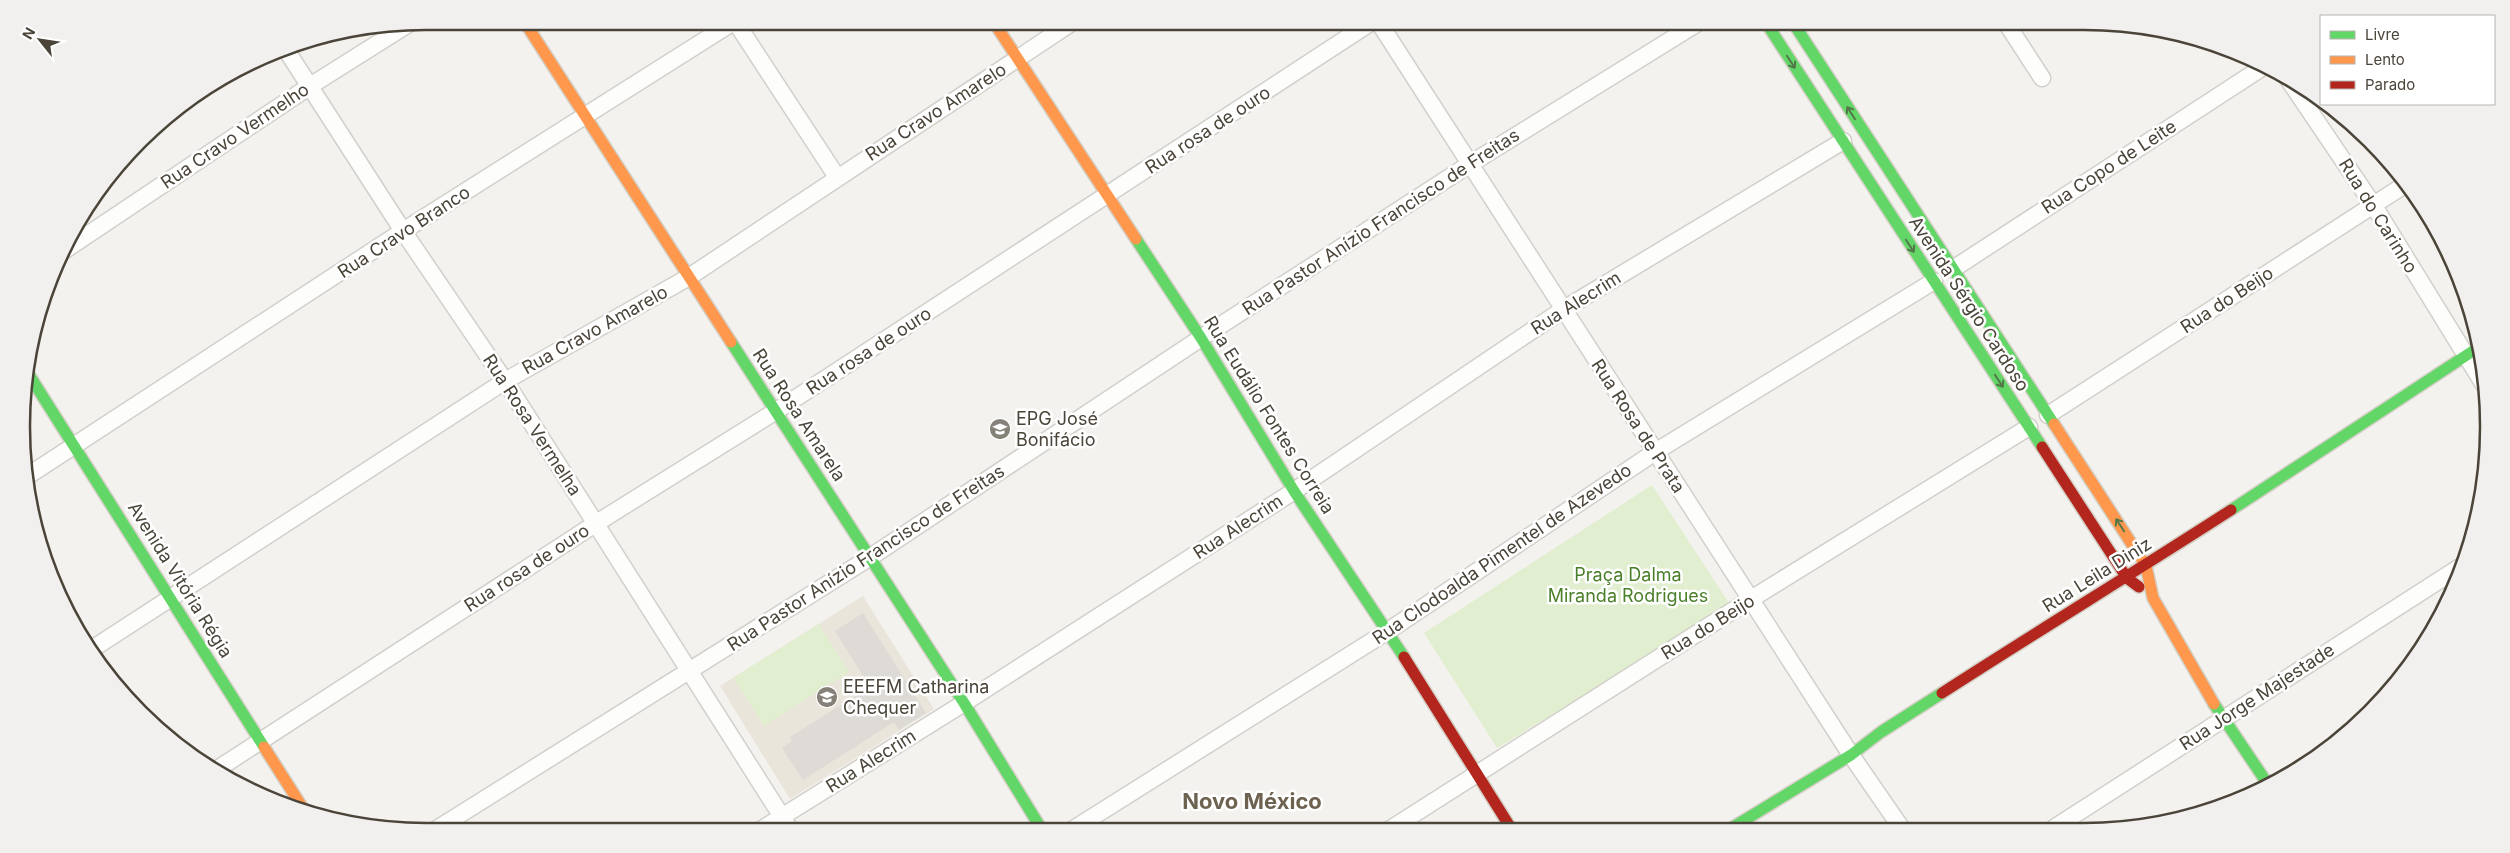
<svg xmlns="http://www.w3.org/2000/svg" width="2510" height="853" viewBox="0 0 2510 853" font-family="Inter,sans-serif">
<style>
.education{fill:#eae5da}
.park{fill:#e1eecf}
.building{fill:#dedbd6}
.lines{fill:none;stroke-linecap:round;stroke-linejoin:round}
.street-casing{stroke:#d2d0cb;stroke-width:19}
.fast-casing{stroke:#d3cfc5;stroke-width:14}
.slow-casing{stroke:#d3cfc5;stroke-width:14}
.jam-casing{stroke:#d3cfc5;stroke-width:14}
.street{stroke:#fdfdfc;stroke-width:16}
.fast{stroke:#63d668;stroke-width:11}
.slow{stroke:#ff974d;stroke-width:11}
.jam{stroke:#b3261e;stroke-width:11}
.oneway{stroke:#537749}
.labels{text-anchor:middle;stroke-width:5;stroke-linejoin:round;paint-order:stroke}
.street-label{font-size:18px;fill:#4b4439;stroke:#fff}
.poi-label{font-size:18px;fill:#4b4439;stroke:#fff;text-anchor:start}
.park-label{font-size:18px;fill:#4a7f2a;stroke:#fff}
.district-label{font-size:22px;font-weight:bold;fill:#6e6250;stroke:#fff}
.rim{fill:none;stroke:#4b4439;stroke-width:2.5}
</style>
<rect width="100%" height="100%" fill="#f4f2ee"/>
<polygon class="education" points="863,596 934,709 790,799 720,686"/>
<g class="park">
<polygon points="1652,485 1731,606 1497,748 1424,633"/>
<polygon points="819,624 849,672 764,726 733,678"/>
</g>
<polygon class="building" points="863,613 926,713 899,730 894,722 803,780 782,748 792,741 790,737 870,687 835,631"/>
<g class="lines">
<g class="street-casing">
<g id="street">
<polyline points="735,21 837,177"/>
<polyline points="1378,21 1851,755 1902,829"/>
<polyline points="2005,21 2042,78"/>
<polyline points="285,48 403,231 505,381 791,831"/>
<polyline points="2288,79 2374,206 2486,388"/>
<polyline points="62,252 310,86 410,23"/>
<polyline points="1953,269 2266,65"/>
<polyline points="2048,415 2406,184"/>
<polyline points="26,477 403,231 735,21"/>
<polyline points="89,651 505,381 689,277 1074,21"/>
<polyline points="216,770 595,524 776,411 1373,21"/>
<polyline points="2054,828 2460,567"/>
<polyline points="1072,830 1388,631 1655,452 1934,281"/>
<polyline points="1389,830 1751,599 2029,427"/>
<polyline points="759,831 964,703 1294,491 1564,309 1843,141"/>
<polyline points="432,832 869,558 1201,338 1470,164 1701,21"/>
</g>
</g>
<g class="fast-casing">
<g id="fast">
<polyline points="1765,21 2042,447"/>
<polyline points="1792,21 2054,424"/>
<polyline points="1136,239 1201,338 1294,491 1404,657"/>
<polyline points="731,342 964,703 1042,830"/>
<polyline points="26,370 264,747"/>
<polyline points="2231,510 2479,347"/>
<polyline points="2214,704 2269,786"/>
<polyline points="1730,829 1851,755 1881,732 1942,693"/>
</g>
</g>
<g class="slow-casing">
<g id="slow">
<polyline points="524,21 731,342"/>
<polyline points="993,21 1136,239"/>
<polyline points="2054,424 2146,566 2153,598 2214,704"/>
<polyline points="264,747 304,810"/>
</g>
</g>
<g class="jam-casing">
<g id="jam">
<polyline points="2042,447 2127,578 2139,587"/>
<polyline points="1404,657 1512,830"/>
<path d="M1942,693C2038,631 2135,572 2231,510"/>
</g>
</g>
<use href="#street" class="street"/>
<use href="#fast" class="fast"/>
<use href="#slow" class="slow"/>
<use href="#jam" class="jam"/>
</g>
<defs><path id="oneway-shaft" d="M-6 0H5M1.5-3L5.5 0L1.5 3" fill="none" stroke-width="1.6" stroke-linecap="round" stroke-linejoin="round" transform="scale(1.25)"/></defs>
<g class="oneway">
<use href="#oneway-shaft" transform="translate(1791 62) rotate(57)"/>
<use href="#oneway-shaft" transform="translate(1851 113) rotate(-123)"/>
<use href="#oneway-shaft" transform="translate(1910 246) rotate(57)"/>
<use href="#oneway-shaft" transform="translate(1999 381) rotate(57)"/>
<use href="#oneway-shaft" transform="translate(2120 525) rotate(-123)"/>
</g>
<defs>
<g id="school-disc" transform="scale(1.125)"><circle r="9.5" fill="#868178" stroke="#fff"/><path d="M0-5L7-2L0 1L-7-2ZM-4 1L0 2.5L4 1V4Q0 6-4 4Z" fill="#fff"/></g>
</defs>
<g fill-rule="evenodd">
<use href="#school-disc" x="1000" y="429"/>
<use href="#school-disc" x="827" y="697"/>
</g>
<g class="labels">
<g class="street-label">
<text transform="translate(936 112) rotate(-33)" y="6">Rua Cravo Amarelo</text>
<text transform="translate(1208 130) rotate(-33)" y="6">Rua rosa de ouro</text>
<text transform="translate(235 136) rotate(-34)" y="6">Rua Cravo Vermelho</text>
<text transform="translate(2109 167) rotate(-33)" y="6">Rua Copo de Leite</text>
<text transform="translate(2378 216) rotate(58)" y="6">Rua do Carinho</text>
<text transform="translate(1381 222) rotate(-33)" y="6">Rua Pastor Anízio Francisco de Freitas</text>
<text transform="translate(404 232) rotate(-33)" y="6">Rua Cravo Branco</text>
<text transform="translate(2227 300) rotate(-33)" y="6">Rua do Beijo</text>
<text transform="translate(1576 303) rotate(-32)" y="6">Rua Alecrim</text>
<text transform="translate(1969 304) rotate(57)" y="6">Avenida Sérgio Cardoso</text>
<text transform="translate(595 330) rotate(-29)" y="6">Rua Cravo Amarelo</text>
<text transform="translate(869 351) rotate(-33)" y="6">Rua rosa de ouro</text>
<text transform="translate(799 415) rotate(57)" y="6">Rua Rosa Amarela</text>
<text transform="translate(1269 415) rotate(58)" y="6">Rua Eudálio Fontes Correia</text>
<text transform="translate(532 425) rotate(57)" y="6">Rua Rosa Vermelha</text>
<text transform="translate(1638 426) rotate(57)" y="6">Rua Rosa de Prata</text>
<text transform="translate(1238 527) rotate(-33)" y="6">Rua Alecrim</text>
<text transform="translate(1502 554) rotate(-34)" y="6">Rua Clodoalda Pimentel de Azevedo</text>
<text transform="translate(866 558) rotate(-33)" y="6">Rua Pastor Anízio Francisco de Freitas</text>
<text transform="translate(527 568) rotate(-33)" y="6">Rua rosa de ouro</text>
<text transform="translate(2097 575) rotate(-32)" y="6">Rua Leila Diniz</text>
<text transform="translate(180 580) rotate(58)" y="6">Avenida Vitória Régia</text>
<text transform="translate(1708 627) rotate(-32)" y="6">Rua do Beijo</text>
<text transform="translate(2257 697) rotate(-33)" y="6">Rua Jorge Majestade</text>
<text transform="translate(871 761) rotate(-32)" y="6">Rua Alecrim</text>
</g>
<g class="poi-label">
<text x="1016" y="425">EPG José<tspan x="1016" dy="21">Bonifácio</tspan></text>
<text x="843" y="693">EEEFM Catharina<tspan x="843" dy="21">Chequer</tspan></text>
</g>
<g class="park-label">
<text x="1628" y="581">Praça Dalma<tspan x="1628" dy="21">Miranda Rodrigues</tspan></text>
</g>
<g class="district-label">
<text x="1252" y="809">Novo México</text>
</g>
</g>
<path d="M0 0H2510V853H0ZM426 30H2084A396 396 0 0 1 2480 426V427A396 396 0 0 1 2084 823H426A396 396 0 0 1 30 427V426A396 396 0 0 1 426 30Z" fill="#f1f0ef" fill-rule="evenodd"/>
<path class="rim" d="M426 30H2084A396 396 0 0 1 2480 426V427A396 396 0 0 1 2084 823H426A396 396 0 0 1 30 427V426A396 396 0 0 1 426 30Z"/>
<rect x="2320" y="15" width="175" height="90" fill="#ffffff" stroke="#b7b4b0"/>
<rect x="2330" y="31" width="25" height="8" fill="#63d668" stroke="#b7b4b0"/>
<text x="2365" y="40" font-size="15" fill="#4b4439">Livre</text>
<rect x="2330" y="56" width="25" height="8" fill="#ff974d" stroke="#b7b4b0"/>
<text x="2365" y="65" font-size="15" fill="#4b4439">Lento</text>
<rect x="2330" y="81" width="25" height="8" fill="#b3261e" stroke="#b7b4b0"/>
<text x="2365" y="90" font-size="15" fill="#4b4439">Parado</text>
<g transform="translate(40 40) rotate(300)" stroke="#ffffff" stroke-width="4" paint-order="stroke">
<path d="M0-4L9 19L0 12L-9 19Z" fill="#4b4439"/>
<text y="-8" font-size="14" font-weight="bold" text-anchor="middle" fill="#4b4439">N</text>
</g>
</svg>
